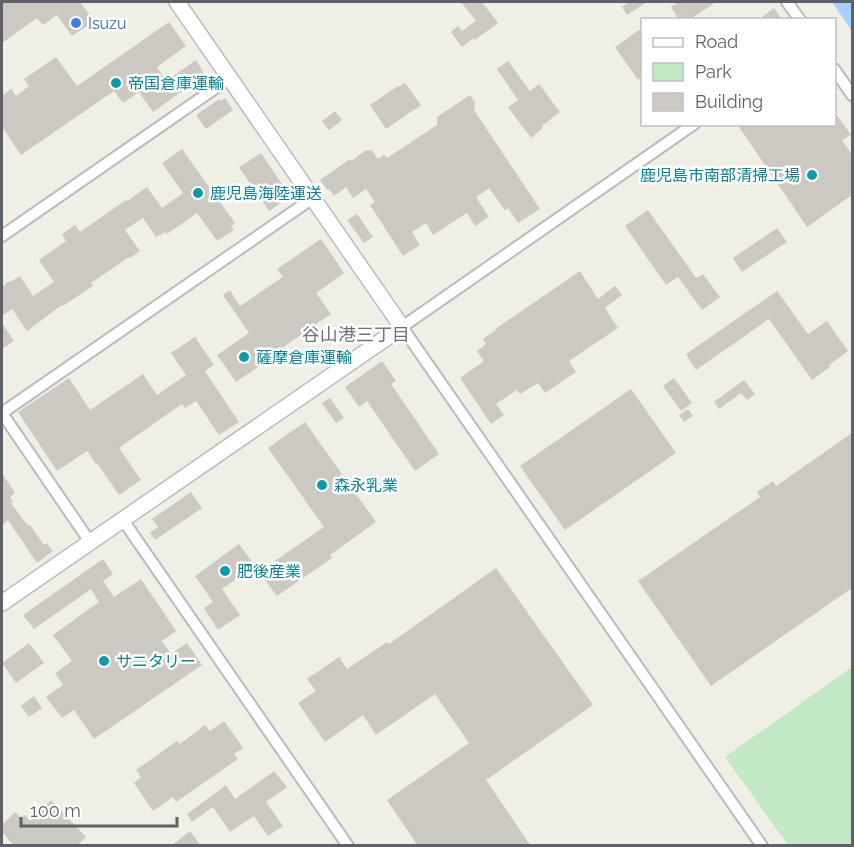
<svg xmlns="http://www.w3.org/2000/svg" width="854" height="847" viewBox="0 0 854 847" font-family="Raleway,'Noto Sans JP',sans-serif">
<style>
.green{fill:#c3e8c5}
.water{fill:#a7d2ff}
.building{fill:#ccc9c3}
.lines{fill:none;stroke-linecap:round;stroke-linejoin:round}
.street-casing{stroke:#b9bbc0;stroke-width:14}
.secondary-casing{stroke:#b9bcc2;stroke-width:18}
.street{stroke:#fff;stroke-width:10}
.secondary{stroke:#fff;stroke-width:15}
.shop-dot{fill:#3f7fe0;stroke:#fff;stroke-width:2}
.culture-dot{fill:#0f9aa8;stroke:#fff;stroke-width:2}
.labels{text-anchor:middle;stroke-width:5;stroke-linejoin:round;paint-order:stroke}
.shop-label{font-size:16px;fill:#366cbe;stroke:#fff;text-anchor:start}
.culture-label{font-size:16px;fill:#0d838f;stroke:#fff;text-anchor:start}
.neighbourhood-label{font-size:18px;fill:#6f7379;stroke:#fff}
</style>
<rect width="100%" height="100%" fill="#f0efe6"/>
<polygon class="green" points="852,667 852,845 788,845 725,757"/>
<polygon class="water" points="832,2 852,2 852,31"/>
<g class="building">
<polygon points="2,2 80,2 94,21 72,36 57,15 43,25 37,18 2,43"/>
<polygon points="461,2 482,2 498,23 475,40 474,38 462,47 451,32 458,26 462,31 476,21"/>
<polygon points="629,2 647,2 627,15 622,7"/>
<polygon points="679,2 716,2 689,20 679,20 671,7"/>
<polygon points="774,8 782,20 758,20"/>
<polygon points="169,22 186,46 157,67 166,81 196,60 205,75 153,112 139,92 123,103 114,91 21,155 2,127 2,96 11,89 16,96 29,86 24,79 56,57 77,86"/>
<polygon points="642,28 642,76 638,80 615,47"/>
<polygon points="508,61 530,91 539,84 560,112 542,126 543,128 531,138 508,107 518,100 497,69"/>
<polygon points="405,83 421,105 386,129 370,105 398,86 399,87"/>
<polygon points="470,95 475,103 474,110 540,209 518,223 508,208 505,210 489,188 476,197 489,217 475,226 467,213 433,235 426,223 412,232 420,245 403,256 370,205 375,202 366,189 353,198 346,187 334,196 329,189 327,190 320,180 350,159 351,161 366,150 367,151 372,150 378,159 384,155 387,158 437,125 437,117"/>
<polygon points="225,98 233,110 206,129 196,115 219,99 220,101"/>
<polygon points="335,111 342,120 329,130 322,121"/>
<polygon points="834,111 851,135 842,140 852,155 852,195 807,227 737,124 834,124"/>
<polygon points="182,149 235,223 231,226 234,230 217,241 197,213 167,234 166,232 156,237 143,218 125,230 140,251 130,258 129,257 91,283 93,286 63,306 62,305 27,331 12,309 2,316 2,287 9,281 10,282 20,276 33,296 54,282 39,260 66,241 62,234 75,225 80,232 126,200 127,201 147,187 162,208 183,193 162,163"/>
<polygon points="261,153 290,196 269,211 239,167"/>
<polygon points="648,210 696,278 703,274 720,297 702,310 678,277 666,285 625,226"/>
<polygon points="357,214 373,237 364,243 347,220"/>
<polygon points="777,228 787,242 742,272 733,258"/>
<polygon points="321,239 344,273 316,293 331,314 269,357 270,359 236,382 217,355 249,333 223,295 230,290 240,306 283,277 277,269"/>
<polygon points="580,271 598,299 615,286 622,295 605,308 618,328 569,361 576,372 545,393 538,383 520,394 517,390 496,404 504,415 491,424 460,378 484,361 477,351 486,344 483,339 496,330 495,329"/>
<polygon points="777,291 808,334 827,321 848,351 829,365 830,367 812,380 769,319 696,370 686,354"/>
<polygon points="2,323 14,341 2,349"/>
<polygon points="195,337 214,365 205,371 239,422 219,435 196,401 185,408 182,404 119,448 141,480 119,495 97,463 96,464 87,451 57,471 18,412 69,378 90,410 143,374 157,395 186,375 171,353"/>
<polygon points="382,361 396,381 391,384 439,454 415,471 367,401 359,407 345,387"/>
<polygon points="674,378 692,403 681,411 663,386"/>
<polygon points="744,380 755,394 747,400 741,393 719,409 714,402"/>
<polygon points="631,389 676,453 565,530 520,466"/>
<polygon points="330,398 344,418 336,423 322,403"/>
<polygon points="688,409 693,416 684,422 679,415"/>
<polygon points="305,422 376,522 330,555 332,558 277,596 259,572 324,527 268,448"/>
<polygon points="852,433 852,588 711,686 638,581 760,497 757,492 773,481 776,486"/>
<polygon points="2,473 15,493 10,497 13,502 11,503 28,526 30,525 44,545 47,543 53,551 37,563 8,520 2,525"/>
<polygon points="191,492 202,508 155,540 150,533 158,527 152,519"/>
<polygon points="239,544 255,566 222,589 240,615 218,630 204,608 213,602 195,576"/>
<polygon points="103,559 113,574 103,581 114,597 141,579 176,631 162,641 171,654 187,643 202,665 94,739 74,710 62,718 46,697 63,685 55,673 72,661 53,635 99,602 91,589 34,629 23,615"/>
<polygon points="496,568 593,705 486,780 531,846 418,846 387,800 469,743 435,694 376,735 363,715 325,742 298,703 316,691 307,679 339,657 347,669 387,642 389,644"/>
<polygon points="29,643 44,663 16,683 2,663"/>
<polygon points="34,696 42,708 29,717 21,706"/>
<polygon points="224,721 243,748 234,754 238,759 176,802 173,797 153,811 134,783 141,777 136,770 177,741 180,744 205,725 210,731"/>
<polygon points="274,771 287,787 266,802 283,826 268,836 254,816 230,832 213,807 192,822 187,814 226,785 235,799"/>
<polygon points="51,800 86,837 77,846 14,846 2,832 2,825 15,812 21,818 25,815 30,821"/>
<polygon points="190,831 201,846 171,846"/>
</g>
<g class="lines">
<g class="street-casing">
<g id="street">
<polyline points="787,2 800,20"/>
<polyline points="834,69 852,95"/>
<polyline points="694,124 402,327 762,846"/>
<polyline points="2,236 230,78"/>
<polyline points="2,413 313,198"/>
<polyline points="2,413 90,542"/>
<polyline points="123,520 348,846"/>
</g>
</g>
<g class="secondary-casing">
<polyline id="secondary" points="2,603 402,327 177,2"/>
</g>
<use href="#street" class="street"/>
<use href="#secondary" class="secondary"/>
</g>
<circle class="shop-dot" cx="76" cy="23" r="6"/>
<g class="culture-dot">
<circle cx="116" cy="83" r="6"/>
<circle cx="812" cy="175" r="6"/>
<circle cx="198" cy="193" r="6"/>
<circle cx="244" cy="357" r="6"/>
<circle cx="322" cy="485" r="6"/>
<circle cx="225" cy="571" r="6"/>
<circle cx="104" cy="661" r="6"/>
</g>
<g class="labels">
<g class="shop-label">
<text x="88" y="29">Isuzu</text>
</g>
<g class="culture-label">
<text x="128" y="89">帝国倉庫運輸</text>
<text x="800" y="181" text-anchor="end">鹿児島市南部清掃工場</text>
<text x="210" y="199">鹿児島海陸運送</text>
<text x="256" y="363">薩摩倉庫運輸</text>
<text x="334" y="491">森永乳業</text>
<text x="237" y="577">肥後産業</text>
<text x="116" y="667">サニタリー</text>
</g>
<g class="neighbourhood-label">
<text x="356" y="341">谷山港三丁目</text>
</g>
</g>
<rect width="854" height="847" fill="none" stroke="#5e6167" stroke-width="6"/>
<rect x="641" y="18" width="195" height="108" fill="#ffffff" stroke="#bfc0c2" stroke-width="1.5"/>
<rect x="653" y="38" width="30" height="9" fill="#ffffff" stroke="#bfc0c2" stroke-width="1.5"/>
<text x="695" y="48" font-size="18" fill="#5e6167">Road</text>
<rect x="653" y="63" width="30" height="18" fill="#c3e8c5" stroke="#bfc0c2" stroke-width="1.5"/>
<text x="695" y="78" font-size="18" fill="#5e6167">Park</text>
<rect x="653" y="93" width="30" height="18" fill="#ccc9c3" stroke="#bfc0c2" stroke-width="1.5"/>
<text x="695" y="108" font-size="18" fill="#5e6167">Building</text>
<path d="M21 817v9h156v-9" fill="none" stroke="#5e6167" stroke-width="3"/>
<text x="30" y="817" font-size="18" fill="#5e6167" stroke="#ffffff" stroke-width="4.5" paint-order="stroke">100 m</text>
</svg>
